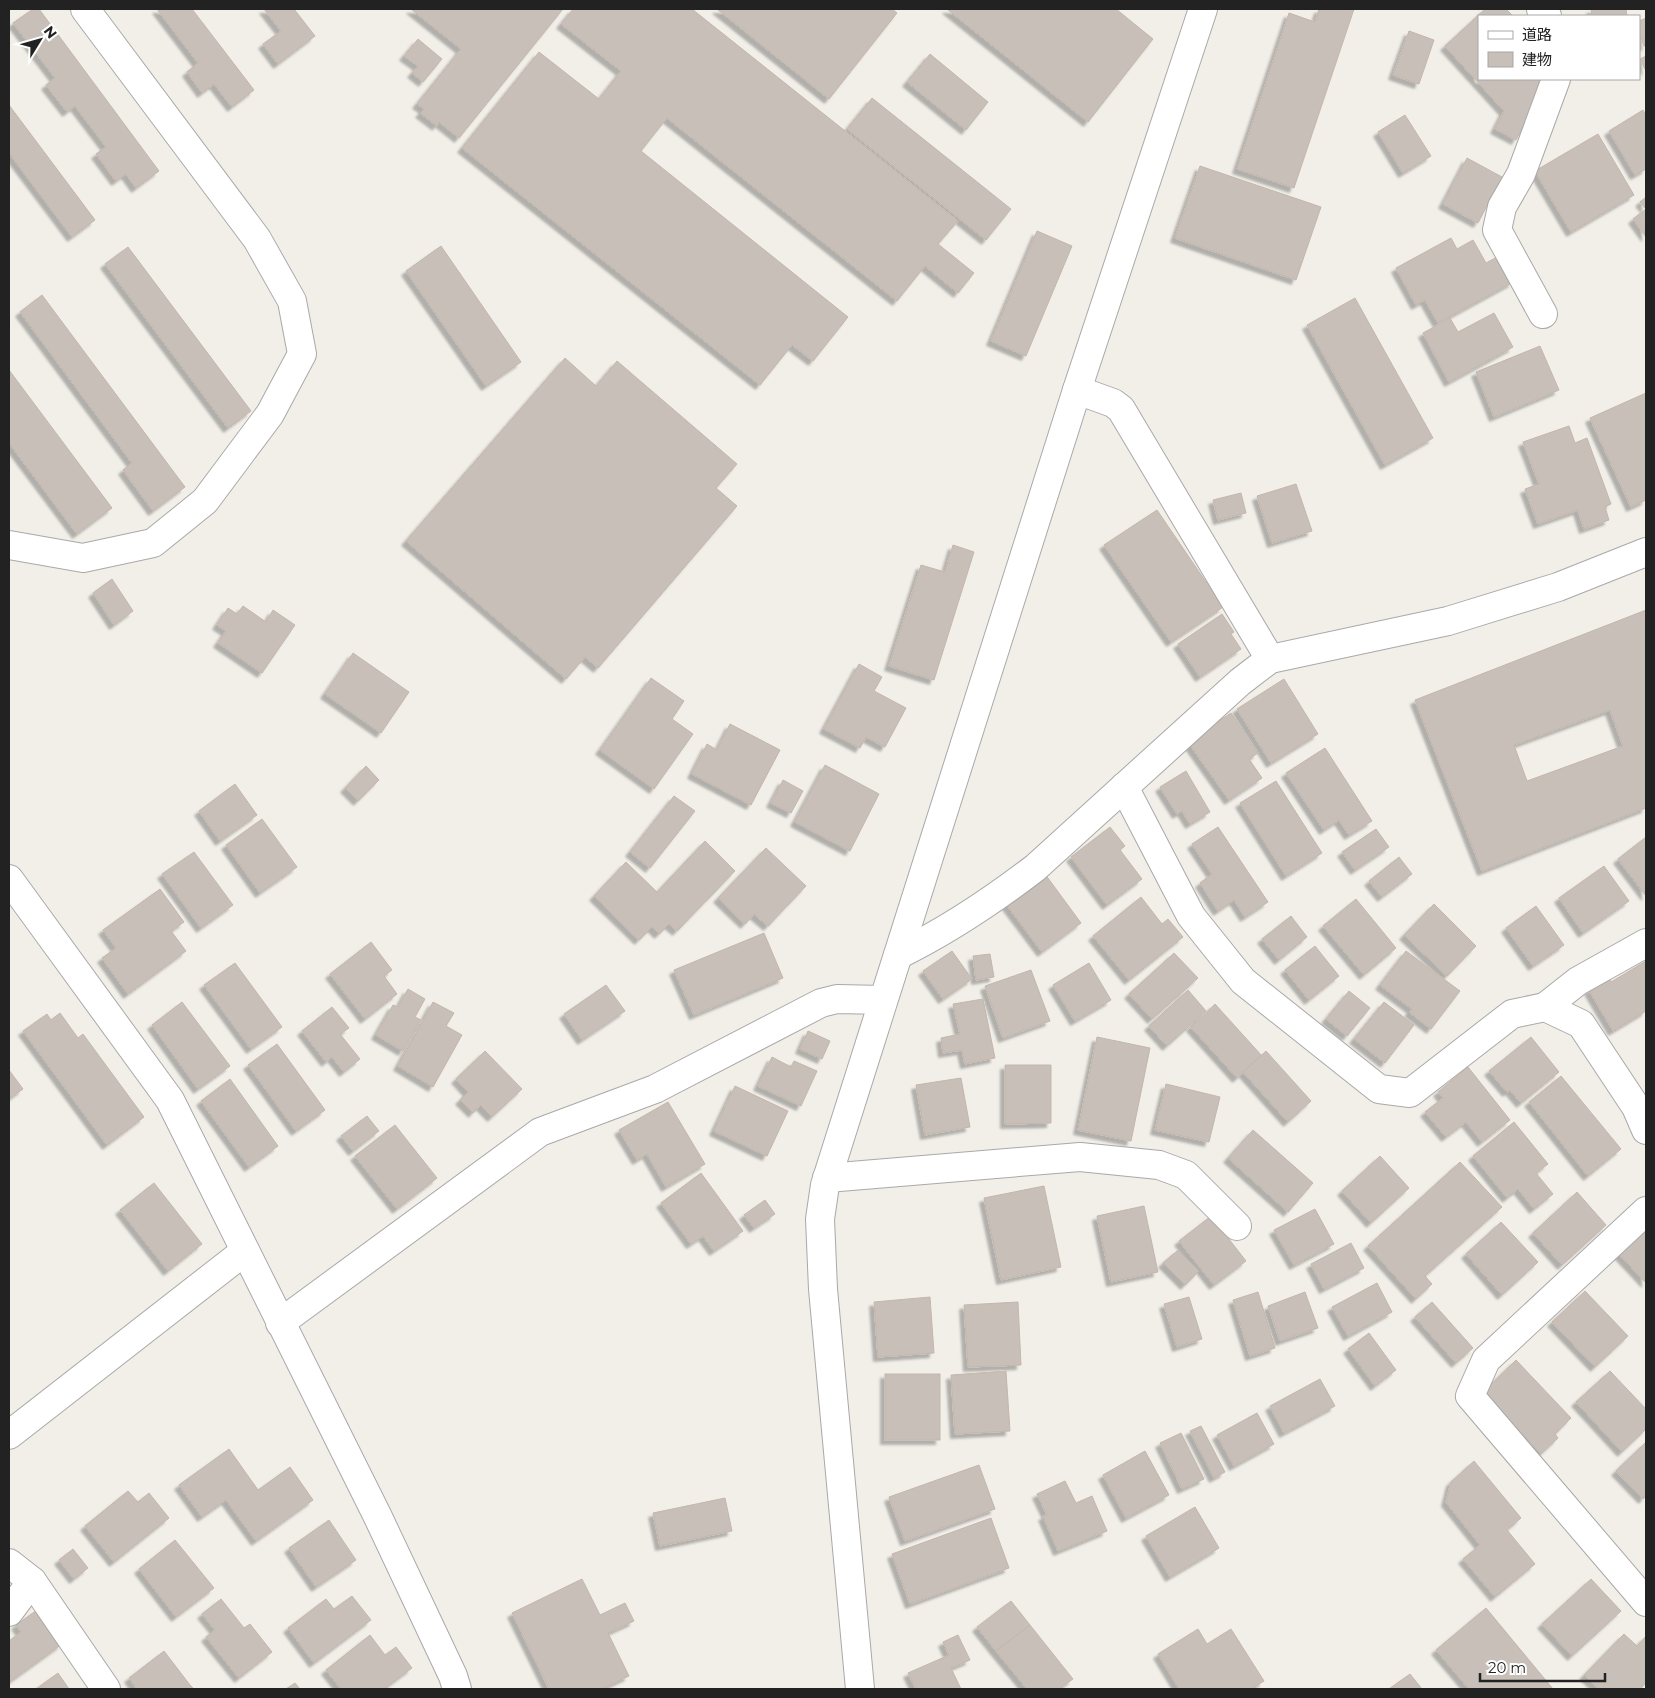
<svg xmlns="http://www.w3.org/2000/svg" width="1655" height="1698" viewBox="0 0 1655 1698" font-family="Montserrat,'Noto Sans JP',sans-serif">
<style>
.building{fill:#c7bfb8;stroke:#c4b6ab;fill-rule:evenodd;filter:url(#shadow)}
.lines{fill:none;stroke-linecap:round;stroke-linejoin:round}
.minor-casing{stroke:#a9a9a9;stroke-width:30}
.tertiary-casing{stroke:#a9a9a9;stroke-width:30}
.minor{stroke:#fff;stroke-width:28}
.tertiary{stroke:#fff;stroke-width:28}
</style>
<defs>
<filter id="shadow"><feDropShadow dx="-4.5" dy="4.5" stdDeviation="1" flood-color="#0004"/></filter>
</defs>
<rect width="100%" height="100%" fill="#f2efe9"/>
<g class="building">
<polygon points="33,9 39,9 159,171 136,188 126,174 116,181 96,154 106,147 75,106 67,112 46,85 55,78 13,23"/>
<polygon points="157,9 192,9 254,90 232,107 214,84 202,93 187,72 198,63"/>
<polygon points="264,9 294,9 315,36 278,64 263,44 281,31"/>
<polygon points="411,9 563,9 459,138 439,122 437,126 420,113 424,109 417,104 461,49"/>
<polygon points="573,9 692,9 958,221 938,244 974,273 958,293 925,266 897,301 667,118 641,151 848,317 813,361 792,345 760,385 462,148 539,52 599,99 621,71 561,24"/>
<polygon points="717,9 892,9 897,13 829,99"/>
<polygon points="947,9 1116,9 1153,39 1088,122"/>
<polygon points="1319,9 1354,9 1294,188 1237,169 1289,13 1315,22"/>
<polygon points="1485,9 1506,9 1513,16 1479,16 1479,79 1540,79 1533,108 1516,140 1495,129 1504,111 1445,46"/>
<polygon points="1591,9 1626,9 1627,16 1592,16"/>
<polygon points="1646,18 1646,46 1644,46 1639,33 1639,21"/>
<polygon points="1409,31 1434,40 1419,84 1393,75"/>
<polygon points="418,39 442,59 423,82 412,73 418,66 404,56"/>
<polygon points="930,54 988,102 966,130 907,82"/>
<polygon points="1646,56 1646,71 1640,59"/>
<polygon points="872,98 1011,209 986,240 847,129"/>
<polygon points="9,105 95,220 72,237 9,153"/>
<polygon points="1643,110 1646,116 1646,169 1635,175 1609,131"/>
<polygon points="1405,115 1431,156 1403,173 1378,132"/>
<polygon points="1598,134 1634,195 1571,232 1535,171"/>
<polygon points="1467,158 1502,177 1478,223 1443,204"/>
<polygon points="1200,166 1321,207 1296,280 1175,238"/>
<polygon points="1646,197 1646,237 1633,219 1646,209 1640,202"/>
<polygon points="1037,231 1072,246 1026,356 991,341"/>
<polygon points="1451,238 1457,249 1473,240 1486,263 1499,256 1513,282 1438,323 1425,300 1416,305 1396,268"/>
<polygon points="441,246 521,362 486,386 406,271"/>
<polygon points="128,247 251,411 228,428 105,264"/>
<polygon points="42,295 185,487 153,511 123,470 132,463 20,312"/>
<polygon points="1355,298 1433,438 1385,465 1307,325"/>
<polygon points="1494,313 1513,347 1449,382 1423,333 1450,318 1458,332"/>
<polygon points="1540,346 1559,390 1494,417 1476,372"/>
<polygon points="565,358 596,386 617,361 737,464 716,488 737,506 598,668 585,657 566,679 406,541"/>
<polygon points="9,370 112,508 77,534 9,443"/>
<polygon points="1646,393 1646,500 1631,507 1590,418"/>
<polygon points="1569,426 1575,443 1587,438 1611,504 1605,507 1609,520 1584,529 1578,510 1538,524 1525,489 1539,484 1523,442"/>
<polygon points="1296,484 1312,531 1272,543 1257,496"/>
<polygon points="1241,493 1246,513 1218,520 1213,500"/>
<polygon points="1157,510 1223,607 1171,642 1104,545"/>
<polygon points="953,545 974,552 934,680 889,666 921,565 945,572"/>
<polygon points="112,579 133,611 114,625 93,593"/>
<polygon points="243,606 266,622 273,610 295,625 262,673 218,643 226,631 217,625 228,608 237,614"/>
<path d="M1646,610V808L1482,871L1415,700ZM1610,710L1623,746L1527,781L1514,745Z"/>
<polygon points="1222,614 1234,632 1231,634 1241,649 1200,677 1178,644"/>
<polygon points="353,653 409,692 381,733 325,694"/>
<polygon points="859,664 882,677 874,691 906,708 885,747 866,737 860,748 824,729"/>
<polygon points="651,678 684,701 672,719 693,734 654,789 600,750"/>
<polygon points="1284,679 1318,734 1271,763 1237,709"/>
<polygon points="1231,713 1258,753 1249,759 1262,778 1229,800 1188,742"/>
<polygon points="730,724 780,750 751,805 692,774 707,744 717,750"/>
<polygon points="1325,748 1372,821 1349,835 1339,820 1324,830 1286,773"/>
<polygon points="825,765 879,794 850,851 795,822"/>
<polygon points="366,766 379,780 358,801 345,788"/>
<polygon points="1186,771 1210,812 1190,824 1182,811 1177,814 1160,787"/>
<polygon points="783,780 803,791 791,813 771,803"/>
<polygon points="1276,781 1322,853 1286,876 1240,803"/>
<polygon points="235,784 257,815 220,841 199,811"/>
<polygon points="674,796 695,811 650,868 630,852"/>
<polygon points="262,819 297,867 260,893 226,845"/>
<polygon points="1110,827 1125,846 1120,850 1142,879 1107,905 1071,857"/>
<polygon points="1218,827 1268,902 1245,917 1234,900 1218,911 1200,883 1212,874 1192,844"/>
<polygon points="1376,829 1389,847 1355,870 1342,852"/>
<polygon points="1646,837 1646,896 1618,859"/>
<polygon points="705,841 735,871 677,931 669,924 659,934 652,927 639,940 594,896 626,862 657,892"/>
<polygon points="766,848 806,886 768,926 754,914 745,924 718,898"/>
<polygon points="194,852 233,905 201,928 162,874"/>
<polygon points="1399,857 1412,874 1382,897 1369,881"/>
<polygon points="1604,866 1629,901 1583,933 1559,898"/>
<polygon points="1045,874 1081,923 1042,952 1006,904"/>
<polygon points="160,889 184,922 171,931 186,951 128,994 102,958 116,948 103,930"/>
<polygon points="1141,897 1162,924 1168,919 1183,937 1129,980 1093,936"/>
<polygon points="1356,899 1396,948 1364,975 1323,926"/>
<polygon points="1434,904 1476,946 1447,976 1404,935"/>
<polygon points="1536,906 1564,945 1533,966 1506,928"/>
<polygon points="1291,916 1307,937 1279,960 1262,939"/>
<polygon points="764,933 783,978 694,1015 674,970"/>
<polygon points="371,942 392,970 384,976 397,994 365,1019 330,974"/>
<polygon points="1315,946 1339,976 1309,1000 1285,970"/>
<polygon points="952,951 972,979 943,999 923,971"/>
<polygon points="1406,951 1460,991 1431,1029 1409,1012 1412,1009 1380,985"/>
<polygon points="1174,953 1198,978 1152,1019 1129,994"/>
<polygon points="990,954 994,977 976,980 973,956"/>
<polygon points="1646,961 1646,1011 1613,1031 1589,990 1609,978 1611,982"/>
<polygon points="235,963 282,1027 251,1049 204,985"/>
<polygon points="1089,963 1111,1000 1075,1021 1053,985"/>
<polygon points="1031,970 1050,1021 1003,1038 985,986"/>
<polygon points="606,985 625,1011 582,1040 564,1014"/>
<polygon points="408,989 425,999 415,1017 421,1020 403,1051 376,1035 393,1005 398,1007"/>
<polygon points="1188,990 1206,1011 1167,1046 1149,1026"/>
<polygon points="1349,991 1370,1008 1347,1036 1326,1019"/>
<polygon points="983,999 995,1058 965,1064 962,1050 943,1053 941,1038 960,1034 953,1004"/>
<polygon points="182,1002 230,1066 198,1089 152,1025"/>
<polygon points="433,1002 454,1013 446,1026 462,1035 433,1087 398,1066"/>
<polygon points="1384,1002 1414,1025 1385,1063 1354,1039"/>
<polygon points="1215,1004 1262,1056 1237,1078 1191,1027"/>
<polygon points="332,1007 349,1028 340,1034 360,1059 344,1072 332,1057 326,1062 302,1031"/>
<polygon points="60,1013 78,1038 83,1034 144,1117 107,1145 23,1031 47,1014 51,1020"/>
<polygon points="808,1031 830,1041 822,1059 800,1049"/>
<polygon points="1097,1037 1150,1048 1131,1141 1078,1130"/>
<polygon points="1531,1037 1559,1072 1521,1103 1510,1090 1507,1092 1489,1071"/>
<polygon points="277,1044 325,1110 296,1131 248,1065"/>
<polygon points="485,1051 522,1089 492,1117 480,1105 473,1113 460,1100 468,1092 456,1079"/>
<polygon points="1266,1051 1311,1101 1288,1122 1243,1072"/>
<polygon points="772,1057 791,1067 794,1061 817,1071 801,1106 758,1086"/>
<polygon points="1005,1065 1051,1065 1051,1123 1005,1124"/>
<polygon points="1468,1067 1510,1120 1482,1142 1466,1122 1446,1137 1425,1112 1443,1098 1438,1092"/>
<polygon points="9,1070 23,1089 9,1099"/>
<polygon points="1561,1076 1621,1149 1588,1176 1529,1102"/>
<polygon points="961,1078 970,1127 925,1135 916,1085"/>
<polygon points="230,1079 278,1146 249,1167 201,1101"/>
<polygon points="1166,1084 1220,1097 1209,1142 1155,1130"/>
<polygon points="735,1086 788,1111 767,1156 714,1131"/>
<polygon points="668,1102 705,1164 666,1187 647,1154 637,1160 619,1130"/>
<polygon points="367,1116 379,1131 353,1151 341,1136"/>
<polygon points="1514,1122 1548,1164 1536,1173 1553,1194 1534,1209 1518,1189 1507,1198 1473,1156"/>
<polygon points="395,1125 437,1178 397,1209 355,1156"/>
<polygon points="1253,1130 1313,1183 1288,1212 1228,1158"/>
<polygon points="1380,1156 1409,1188 1371,1223 1342,1191"/>
<polygon points="1460,1162 1502,1207 1425,1276 1432,1284 1416,1299 1368,1246"/>
<polygon points="701,1173 743,1231 714,1251 703,1236 691,1244 661,1203"/>
<polygon points="154,1183 202,1244 168,1271 120,1210"/>
<polygon points="1044,1186 1061,1267 1001,1280 984,1198"/>
<polygon points="1577,1192 1606,1225 1562,1265 1533,1233"/>
<polygon points="765,1200 775,1214 754,1228 744,1215"/>
<polygon points="1144,1206 1158,1272 1111,1282 1097,1216"/>
<polygon points="1315,1209 1334,1244 1294,1265 1274,1230"/>
<polygon points="1211,1216 1246,1261 1214,1285 1179,1241"/>
<polygon points="1501,1222 1538,1262 1502,1295 1466,1254"/>
<polygon points="1646,1225 1646,1283 1617,1252"/>
<polygon points="1351,1243 1364,1268 1324,1289 1311,1264"/>
<polygon points="1178,1250 1199,1271 1185,1285 1163,1263"/>
<polygon points="1377,1283 1392,1312 1348,1336 1332,1307"/>
<polygon points="1585,1291 1628,1336 1595,1367 1552,1322"/>
<polygon points="1258,1292 1275,1348 1250,1356 1233,1300"/>
<polygon points="1305,1292 1318,1328 1280,1341 1268,1306"/>
<polygon points="930,1297 934,1353 878,1357 874,1302"/>
<polygon points="1189,1297 1202,1339 1177,1347 1164,1304"/>
<polygon points="1018,1302 1021,1365 968,1367 964,1305"/>
<polygon points="1432,1302 1473,1348 1456,1363 1415,1317"/>
<polygon points="1369,1333 1396,1370 1375,1386 1348,1349"/>
<polygon points="1516,1360 1571,1418 1555,1434 1558,1438 1541,1454 1483,1392"/>
<polygon points="1006,1371 1010,1431 955,1434 951,1375"/>
<polygon points="1610,1371 1646,1409 1646,1429 1622,1452 1576,1402"/>
<rect x="885" y="1374" width="55" height="66"/>
<polygon points="1320,1379 1335,1406 1284,1433 1270,1406"/>
<polygon points="1257,1413 1274,1444 1234,1466 1217,1435"/>
<polygon points="1201,1426 1225,1472 1214,1478 1190,1431"/>
<polygon points="1181,1433 1204,1479 1182,1489 1160,1443"/>
<polygon points="1646,1442 1646,1496 1643,1499 1616,1471"/>
<polygon points="229,1449 258,1490 290,1467 313,1500 256,1541 226,1500 202,1517 179,1485"/>
<polygon points="1145,1451 1169,1495 1126,1518 1103,1475"/>
<polygon points="1474,1461 1521,1518 1507,1530 1535,1564 1495,1597 1463,1559 1480,1545 1446,1502 1451,1482"/>
<polygon points="979,1465 995,1509 905,1541 889,1497"/>
<polygon points="1065,1481 1076,1503 1092,1496 1107,1531 1058,1551 1043,1516 1047,1515 1037,1494"/>
<polygon points="128,1491 138,1502 149,1493 169,1518 114,1562 85,1526"/>
<polygon points="725,1498 732,1531 660,1546 653,1513"/>
<polygon points="1195,1507 1219,1548 1170,1577 1146,1536"/>
<polygon points="991,1518 1009,1568 910,1604 892,1554"/>
<polygon points="329,1520 356,1560 316,1587 289,1548"/>
<polygon points="175,1540 214,1588 176,1617 139,1569"/>
<polygon points="73,1549 88,1568 74,1579 59,1560"/>
<polygon points="582,1579 600,1615 625,1603 634,1621 608,1633 629,1676 601,1689 549,1689 512,1613"/>
<polygon points="1591,1579 1621,1611 1572,1656 1542,1624"/>
<polygon points="352,1596 371,1620 314,1663 288,1628 326,1599 334,1609"/>
<polygon points="221,1599 244,1628 250,1624 272,1652 239,1678 206,1637 215,1630 202,1614"/>
<polygon points="1011,1601 1030,1625 996,1651 977,1627"/>
<polygon points="1486,1608 1553,1689 1469,1689 1436,1650"/>
<polygon points="37,1610 62,1644 11,1681 9,1678 9,1641 21,1632 16,1625"/>
<polygon points="1030,1625 1073,1679 1059,1689 1027,1689 996,1651"/>
<polygon points="1198,1629 1207,1644 1231,1629 1264,1681 1251,1689 1179,1689 1158,1654"/>
<polygon points="1624,1634 1637,1646 1646,1636 1646,1683 1640,1689 1599,1689 1584,1675"/>
<polygon points="370,1635 385,1655 396,1647 412,1668 384,1689 341,1689 326,1670"/>
<polygon points="958,1635 970,1660 951,1668 961,1689 916,1689 908,1673 949,1655 943,1642"/>
<polygon points="164,1651 190,1685 194,1689 137,1689 129,1678"/>
<polygon points="58,1673 69,1689 36,1689"/>
<polygon points="1410,1674 1422,1689 1389,1689"/>
<polygon points="295,1683 300,1689 286,1689"/>
</g>
<g class="lines">
<g class="minor-casing">
<g id="minor">
<polyline points="1541,9 1547,16"/>
<polyline points="1543,314 1497,230 1502,207 1521,174 1556,79"/>
<polyline points="1077,390 1113,403 1121,409 1270,659"/>
<polyline points="9,545 83,558 153,543 205,501 270,414 302,354 292,301 257,239 85,9"/>
<polyline points="1124,787 1191,916 1243,981 1379,1089 1410,1093 1512,1014 1545,1007 1581,1024 1636,1107 1646,1130"/>
<polyline points="9,879 170,1100 377,1515 453,1676 457,1689"/>
<path d="M898,955C947,931 992,901 1035,868L1240,682L1270,659L1448,621L1558,587L1646,552"/>
<polyline points="1545,1007 1578,981 1646,943"/>
<polyline points="827,1178 1080,1157 1159,1165 1186,1175 1237,1226"/>
<polyline points="1646,1211 1486,1360 1470,1396 1646,1602"/>
<polyline points="280,1323 540,1132 655,1089 821,1003 837,999 883,1000"/>
<polyline points="9,1435 245,1251"/>
<polyline points="9,1563 32,1581 106,1689"/>
<polyline points="9,1612 32,1581"/>
</g>
</g>
<g class="tertiary-casing">
<polyline id="tertiary" points="860,1689 823,1289 820,1219 825,1185 1077,390 1203,9"/>
</g>
<use href="#minor" class="minor"/>
<use href="#tertiary" class="tertiary"/>
</g>
<rect width="1655" height="1698" fill="none" stroke="#222222" stroke-width="20"/>
<rect x="1478" y="15" width="162" height="65" fill="#ffffff" stroke="#a7a7a7"/>
<rect x="1488" y="31" width="25" height="8" fill="#ffffff" stroke="#a7a7a7"/>
<text x="1522" y="40" font-size="15" fill="#222222">道路</text>
<rect x="1488" y="52" width="25" height="15" fill="#c7bfb8" stroke="#a7a7a7"/>
<text x="1522" y="65" font-size="15" fill="#222222">建物</text>
<g transform="translate(40 40) rotate(53)" stroke="#ffffff" stroke-width="4" paint-order="stroke">
<path d="M0-4L9 19L0 12L-9 19Z" fill="#222222"/>
<text y="-8" font-size="14" font-weight="bold" text-anchor="middle" fill="#222222">N</text>
</g>
<path d="M1480 1673v8h125v-8" fill="none" stroke="#222222" stroke-width="2.5"/>
<text x="1488" y="1673" font-size="15" fill="#222222" stroke="#ffffff" stroke-width="4" paint-order="stroke">20 m</text>
</svg>
